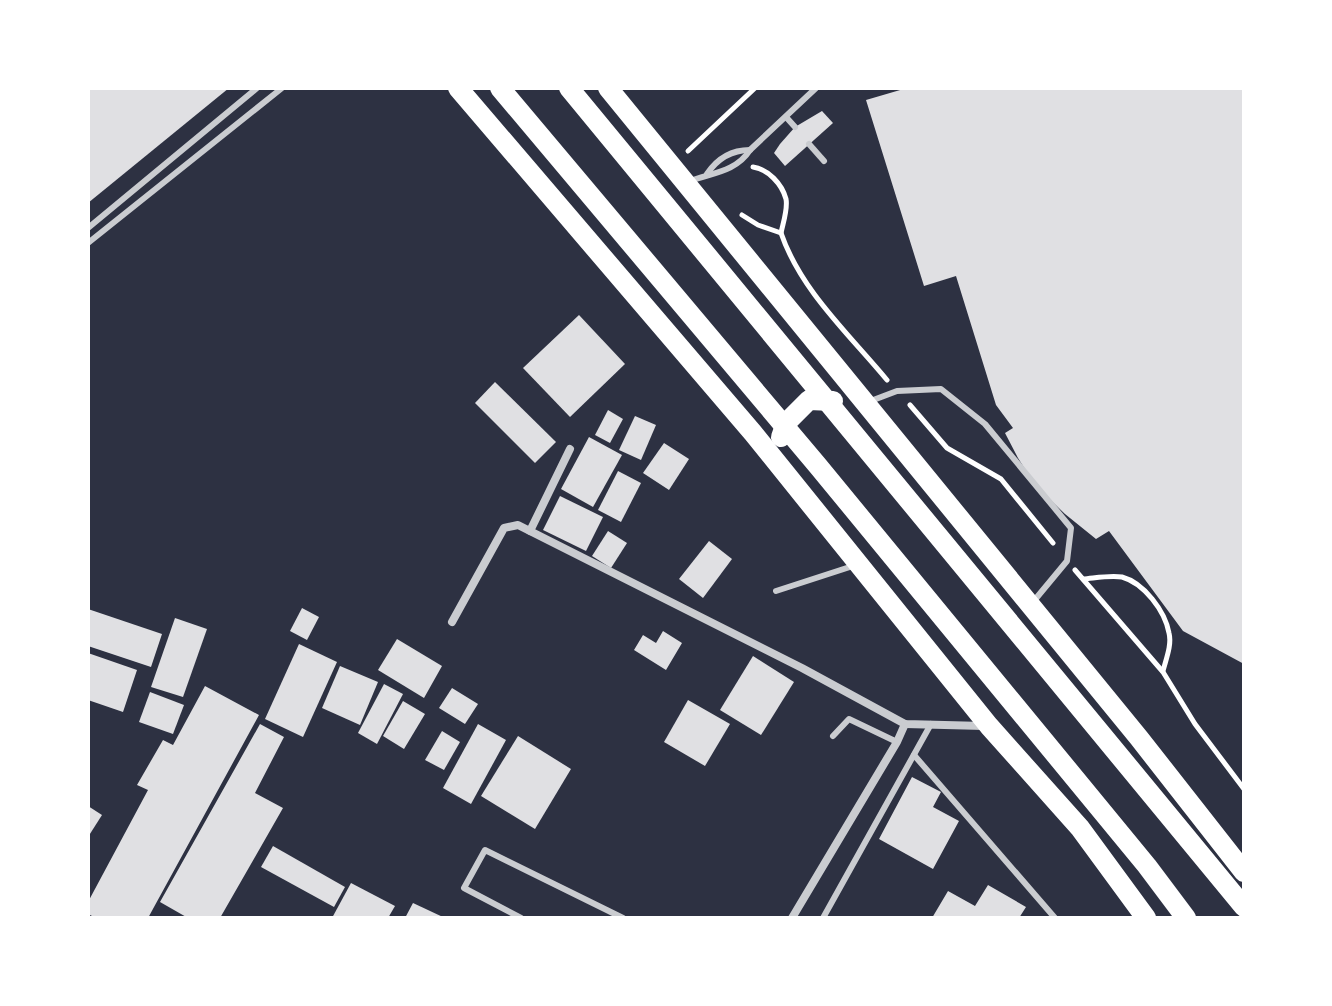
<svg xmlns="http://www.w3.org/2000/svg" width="1332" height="1006" viewBox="0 0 1332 1006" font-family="'Sofia Sans Condensed',sans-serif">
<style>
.building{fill:#e0e0e3}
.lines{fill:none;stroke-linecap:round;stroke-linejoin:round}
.path{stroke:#fff;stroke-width:5}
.service{stroke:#caccd0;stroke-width:6}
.minor{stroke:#caccd0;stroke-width:8}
.primary{stroke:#fff;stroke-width:20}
</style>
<rect width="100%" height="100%" fill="#2d3142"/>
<g class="building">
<polygon points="88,88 229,88 88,203"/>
<polygon points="907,88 1244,88 1244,664 1183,631 1109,531 1096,539 1065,514 1035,485 1018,458 1005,433 1013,428 996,405 956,276 924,286 866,100"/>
<polygon points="822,111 833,123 785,166 774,153 780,144 795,127"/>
<polygon points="579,315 625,364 570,417 523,368"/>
<polygon points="495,382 556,442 535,463 475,403"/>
<polygon points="608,410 623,419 610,443 595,435"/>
<polygon points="635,416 656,425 641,460 619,450"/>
<polygon points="589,437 622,455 593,507 561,489"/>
<polygon points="664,443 689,459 669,490 643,473"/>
<polygon points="618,471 641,483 621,522 598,510"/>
<polygon points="560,496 603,517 586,551 543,530"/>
<polygon points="608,531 627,543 611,568 592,556"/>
<polygon points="709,541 732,559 703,598 679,579"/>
<polygon points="302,608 319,617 307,640 290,631"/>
<polygon points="88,609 162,634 151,667 88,646"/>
<polygon points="175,618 207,629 183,697 151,687"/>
<polygon points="663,631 682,643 666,670 634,650 643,635 656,643"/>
<polygon points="397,639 442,666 424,698 378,670"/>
<polygon points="299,644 337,662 303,737 265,719"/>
<polygon points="88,653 137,670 123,712 88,700"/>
<polygon points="753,656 794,682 761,735 720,710"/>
<polygon points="340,666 378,682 360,725 322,708"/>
<polygon points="384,684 403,694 377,744 358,733"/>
<polygon points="205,686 259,715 148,918 96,918 88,914 88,902 148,790 137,785 163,740 173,745"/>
<polygon points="452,688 478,704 465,724 439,708"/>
<polygon points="150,692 184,705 173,734 139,722"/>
<polygon points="688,700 730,724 705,766 664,742"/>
<polygon points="403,701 425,714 404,749 383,736"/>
<polygon points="260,724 284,737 255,793 283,808 220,918 188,918 160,902"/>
<polygon points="478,724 506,740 471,804 443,788"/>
<polygon points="442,731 460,742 444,770 425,760"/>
<polygon points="518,736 571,769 535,829 481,796"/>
<polygon points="912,777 941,792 933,807 959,821 933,869 879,839"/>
<polygon points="88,806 102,815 88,837"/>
<polygon points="273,846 345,887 334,907 261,867"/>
<polygon points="351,883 395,906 388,918 332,918"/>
<polygon points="988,885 1026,907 1019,918 932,918 948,891 975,906"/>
<polygon points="413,903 445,918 405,918"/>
</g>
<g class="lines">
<g class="path">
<polyline points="688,151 755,88"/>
<path d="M753,167C768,169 782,184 786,199C788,209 783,223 781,233"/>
<path d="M742,215L758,225L781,233C801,291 849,334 887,380"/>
<polyline points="910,405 947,448 1001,479 1053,543"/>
<polyline points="1075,570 1163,672 1195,724 1244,789"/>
<path d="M1083,579C1095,578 1110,575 1122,577C1144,583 1165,611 1169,633C1172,645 1166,659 1163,671"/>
</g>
<g class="service">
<polyline points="786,117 795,127"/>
<polyline points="809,144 824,161"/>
<path d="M707,174C717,159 732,150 750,150"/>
<path d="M690,181C711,173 736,172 750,150L816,88"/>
<polyline points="88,228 257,88"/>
<polyline points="88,243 282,88"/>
<polyline points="868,402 897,391 941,389 985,424 1071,528 1067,561 1033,602"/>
<polyline points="776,591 856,565"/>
<polyline points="833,736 849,719 897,742"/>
<polyline points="914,755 1055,918"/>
<polyline points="521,918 464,888 485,850 623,918"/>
<polyline points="823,918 931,724"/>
</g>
<g class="minor">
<polyline points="530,531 570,449"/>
<polyline points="452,622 504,528 518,525 802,668 905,724 984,726"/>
<polyline points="792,918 897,742 905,724"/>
</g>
<g class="primary">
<polyline points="458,88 753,433 989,726 1080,828 1146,918"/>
<polyline points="500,88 818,466 1147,866 1186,918"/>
<polyline points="569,88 1244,907"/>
<polyline points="608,88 1139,738 1244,872"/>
<polyline points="781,437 786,423 809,400 833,401"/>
</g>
</g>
<rect width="1332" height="1006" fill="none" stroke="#ffffff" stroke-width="180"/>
</svg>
